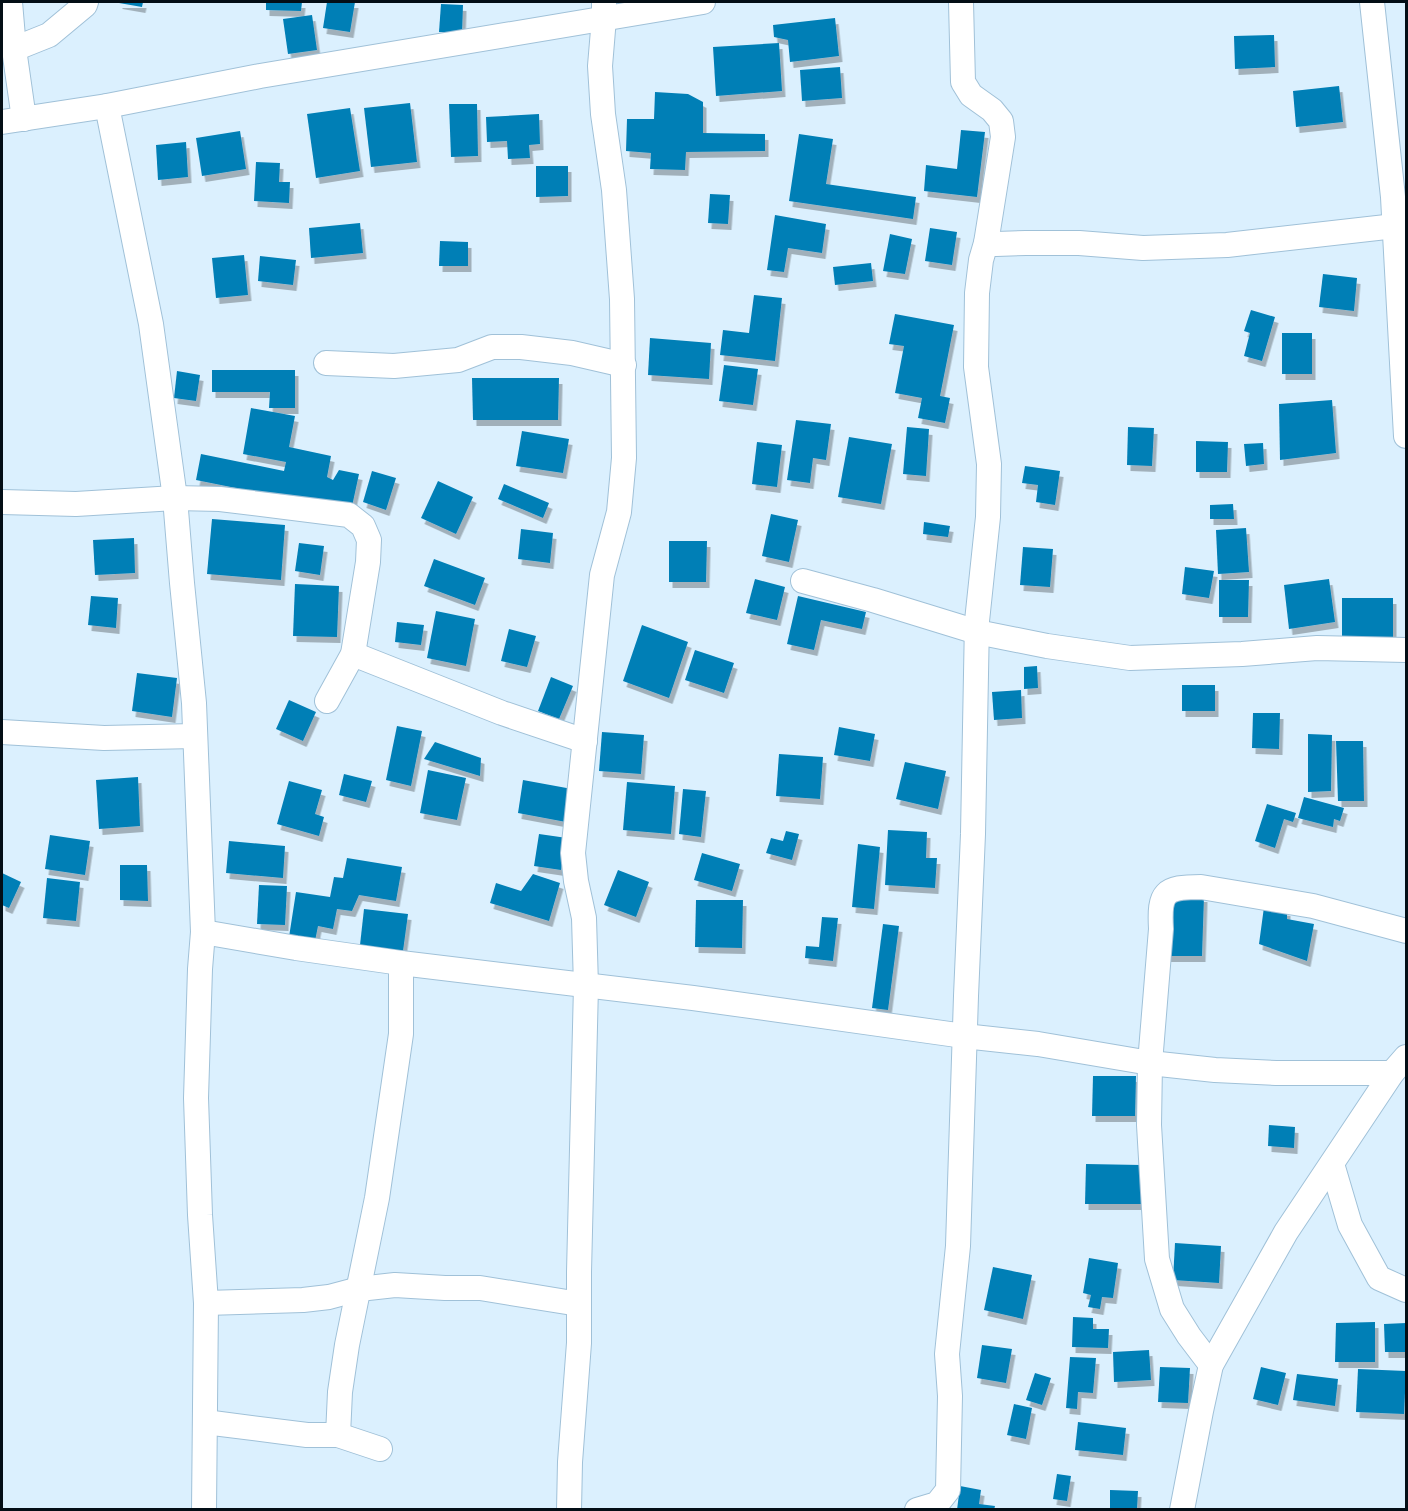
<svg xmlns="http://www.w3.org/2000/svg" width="1408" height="1511" viewBox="0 0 1408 1511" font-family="'DM Sans',sans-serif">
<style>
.building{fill:#007fb6;filter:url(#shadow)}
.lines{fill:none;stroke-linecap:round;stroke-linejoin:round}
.street-casing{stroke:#a0c1d8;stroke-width:26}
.street{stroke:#fff;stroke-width:24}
</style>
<defs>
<filter id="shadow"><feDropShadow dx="3.5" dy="6" stdDeviation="0" flood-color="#0004"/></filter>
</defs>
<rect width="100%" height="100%" fill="#dbf0fe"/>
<g class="building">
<polygon points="119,2 143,2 142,7 119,3"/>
<polygon points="266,2 302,2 301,11 266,10"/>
<polygon points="327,2 355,2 350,32 323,28"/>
<polygon points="441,4 463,5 462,33 439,32"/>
<polygon points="312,15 317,50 288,54 283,19"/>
<polygon points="835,18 839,56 790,62 788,40 774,37 773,25"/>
<polygon points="1274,35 1275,67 1235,69 1234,36"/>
<polygon points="779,43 782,91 716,96 713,47"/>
<polygon points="840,67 842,98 802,101 800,70"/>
<polygon points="1339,86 1343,122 1296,127 1293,91"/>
<polygon points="655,92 688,94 703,102 703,133 765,134 765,151 686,152 685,170 650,169 651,153 626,151 627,119 654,119"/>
<polygon points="410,103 417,162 371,167 364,108"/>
<polygon points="449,104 477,104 478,156 451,157"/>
<polygon points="350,108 360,171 316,178 307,114"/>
<polygon points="539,114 540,144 529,145 530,158 508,159 507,141 487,142 486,117"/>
<polygon points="961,130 985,132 977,197 924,191 926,165 957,169"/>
<polygon points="240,131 246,169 202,176 196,138"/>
<polygon points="799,134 833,139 826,184 916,197 913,219 789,201"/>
<polygon points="186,142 188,177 158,180 156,145"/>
<polygon points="256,162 280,163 279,182 290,182 289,203 254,201"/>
<polygon points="536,166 568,166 568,196 536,197"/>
<polygon points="710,194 730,195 728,224 708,223"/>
<polygon points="775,215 826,224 822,253 788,248 784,272 767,270"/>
<polygon points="360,223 363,253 311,258 309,228"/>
<polygon points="930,228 957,232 952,265 925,261"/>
<polygon points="890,234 912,239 905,274 883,271"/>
<polygon points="440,241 468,242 468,266 439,266"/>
<polygon points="244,255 248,295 216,298 212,258"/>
<polygon points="260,256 296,260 293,285 258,281"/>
<polygon points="871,263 873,281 835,285 833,267"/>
<polygon points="1323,274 1357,278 1354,311 1319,307"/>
<polygon points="754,295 782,298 775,361 720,355 723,330 749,333"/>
<polygon points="1251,310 1275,317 1262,361 1244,356 1250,333 1244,331"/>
<polygon points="895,314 954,325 940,396 950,398 945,423 918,418 922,398 895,393 904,346 889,344"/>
<rect x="1282" y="333" width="30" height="41"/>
<polygon points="650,338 711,343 709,379 648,375"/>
<polygon points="724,365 758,369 753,405 719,401"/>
<polygon points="212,370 295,370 295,408 269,408 270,392 212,392"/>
<polygon points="177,371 200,375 196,401 174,398"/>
<polygon points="472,378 559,378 558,420 473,420"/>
<polygon points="1332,400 1336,453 1280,460 1279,404"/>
<polygon points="251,408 295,416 289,447 331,456 327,477 333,480 339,470 359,474 351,511 196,480 201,454 284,471 286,462 243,454"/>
<polygon points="796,420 831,424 826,460 813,458 810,483 787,480"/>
<polygon points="907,427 929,429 926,476 903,474"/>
<polygon points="1128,427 1154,428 1152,466 1127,465"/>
<polygon points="522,431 569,439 563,473 516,466"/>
<polygon points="849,437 892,444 881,504 838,497"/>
<polygon points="1196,441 1228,442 1227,472 1196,472"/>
<polygon points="757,442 782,445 777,487 752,484"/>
<polygon points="1263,443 1264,464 1246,466 1244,444"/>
<polygon points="1025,466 1060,471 1055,505 1036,502 1038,485 1022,483"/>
<polygon points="372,471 396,478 386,510 363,502"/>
<polygon points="438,481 473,497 456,534 421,518"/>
<polygon points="504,484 549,503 543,518 498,499"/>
<polygon points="1233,504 1234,519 1210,519 1210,505"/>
<polygon points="771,514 798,520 789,562 762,556"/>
<polygon points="212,519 285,525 281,580 207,574"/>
<polygon points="924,522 950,526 948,537 923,534"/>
<polygon points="1246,528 1249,572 1218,574 1216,530"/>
<polygon points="521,529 553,533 550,563 518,559"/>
<polygon points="134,538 135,573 95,575 93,540"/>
<polygon points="669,541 707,541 706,582 669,582"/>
<polygon points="299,543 324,546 320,575 295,571"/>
<polygon points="1023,547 1053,549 1050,587 1020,585"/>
<polygon points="434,559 485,578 475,605 424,586"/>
<polygon points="1185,567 1214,571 1209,598 1182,594"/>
<polygon points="755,579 785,587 777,620 746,613"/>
<polygon points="1329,579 1335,622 1289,629 1284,585"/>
<polygon points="1219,580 1249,580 1248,617 1219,617"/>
<polygon points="295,584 339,586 337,637 293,636"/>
<polygon points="91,596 118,598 116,628 88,625"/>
<polygon points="798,596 866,612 862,629 821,620 814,650 787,644"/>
<rect x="1342" y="598" width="51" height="40"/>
<polygon points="436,611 475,619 466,666 427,658"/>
<polygon points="397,622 424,625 421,645 395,642"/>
<polygon points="642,625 688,642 669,698 623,681"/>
<polygon points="509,629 536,636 527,667 501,661"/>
<polygon points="695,650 734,663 724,693 685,680"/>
<polygon points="1037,666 1038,688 1024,689 1024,667"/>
<polygon points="137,673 177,678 172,717 132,711"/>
<polygon points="551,677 573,686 559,719 538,711"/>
<rect x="1182" y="685" width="33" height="26"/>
<polygon points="1021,690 1022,718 994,720 992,692"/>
<polygon points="289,700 316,712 303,741 276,729"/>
<polygon points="1253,713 1280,713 1279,749 1252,748"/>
<polygon points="397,726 422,731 411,786 386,780"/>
<polygon points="839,727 875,734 870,761 834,755"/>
<polygon points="602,732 644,735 641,774 599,771"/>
<polygon points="1308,734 1332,735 1331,791 1308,792"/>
<polygon points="1336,741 1363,741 1364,801 1338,801"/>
<polygon points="435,742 481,758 480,776 424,759"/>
<polygon points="779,754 823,757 820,799 776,796"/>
<polygon points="905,762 946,771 938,809 896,799"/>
<polygon points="428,770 466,778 457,820 420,813"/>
<polygon points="344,774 372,781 366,802 339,795"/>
<polygon points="138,777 140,826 99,829 96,780"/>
<polygon points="523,780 572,789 566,822 518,813"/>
<polygon points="289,781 322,790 315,814 324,817 319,836 277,824"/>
<polygon points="627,782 675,786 671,834 623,830"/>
<polygon points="683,789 706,791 701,837 679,834"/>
<polygon points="1304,797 1344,808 1340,821 1334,819 1333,827 1298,818"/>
<polygon points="1267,804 1296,813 1293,822 1284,819 1275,848 1255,841"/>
<polygon points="888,830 927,832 926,858 937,858 935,888 885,885"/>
<polygon points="786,831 799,834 792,860 766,853 771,838 783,841"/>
<polygon points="539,834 567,838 561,870 534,866"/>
<polygon points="50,835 90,841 85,875 45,869"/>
<polygon points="229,841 285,846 283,878 226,873"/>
<polygon points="858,844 880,847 874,909 852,907"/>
<polygon points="702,853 740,864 732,891 694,880"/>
<polygon points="347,858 402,867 396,901 359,895 352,911 337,909 333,929 318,926 315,941 289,937 296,892 330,897 334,877 343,878"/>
<polygon points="120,865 147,865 148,901 120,900"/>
<polygon points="618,870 649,882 636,917 604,905"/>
<polygon points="2,873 21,882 9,908 2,905"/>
<polygon points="533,874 560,883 549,921 490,903 496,883 521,891"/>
<polygon points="47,878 80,882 76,921 43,918"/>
<polygon points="259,885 287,886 285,925 257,924"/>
<polygon points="1172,896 1204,896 1202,956 1163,956"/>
<polygon points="696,900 743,900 742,948 695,947"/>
<polygon points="1264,907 1287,910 1287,919 1314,924 1307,961 1259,944"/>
<polygon points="364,909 408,914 403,951 360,945"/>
<polygon points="822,917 838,918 833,961 805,958 806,946 819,947"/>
<polygon points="883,924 899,926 888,1010 872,1008"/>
<polygon points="1093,1076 1136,1076 1135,1116 1092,1116"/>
<polygon points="1269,1125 1295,1127 1294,1148 1268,1146"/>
<polygon points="1086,1164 1141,1165 1141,1204 1085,1204"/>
<polygon points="1175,1243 1221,1246 1219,1283 1173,1280"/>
<polygon points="1089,1258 1118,1263 1113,1298 1102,1297 1100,1309 1088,1307 1091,1295 1083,1293"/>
<polygon points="993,1267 1032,1275 1023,1319 984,1310"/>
<polygon points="1073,1317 1093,1318 1093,1329 1109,1329 1108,1348 1072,1347"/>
<polygon points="1375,1322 1375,1362 1335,1362 1336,1323"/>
<polygon points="1406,1323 1406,1352 1385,1352 1384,1324"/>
<polygon points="982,1345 1012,1349 1006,1383 977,1378"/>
<polygon points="1149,1350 1151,1380 1114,1382 1113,1352"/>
<polygon points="1070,1357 1096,1358 1093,1393 1078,1392 1077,1409 1066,1408"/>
<polygon points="1160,1367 1190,1368 1188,1403 1158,1402"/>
<polygon points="1261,1367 1286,1373 1278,1405 1253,1399"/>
<polygon points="1358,1369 1406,1371 1404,1414 1356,1412"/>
<polygon points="1035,1373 1051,1378 1042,1405 1026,1400"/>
<polygon points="1297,1374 1338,1379 1335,1406 1293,1400"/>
<polygon points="1014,1404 1032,1408 1026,1439 1007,1435"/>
<polygon points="1078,1422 1126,1428 1123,1455 1075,1450"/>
<polygon points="1057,1474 1071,1476 1067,1501 1053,1499"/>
<polygon points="960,1486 981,1490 979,1504 995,1506 994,1510 957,1510"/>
<polygon points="1110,1490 1138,1491 1137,1508 1110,1508"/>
</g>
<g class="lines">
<g class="street-casing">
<g id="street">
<polyline points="10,2 14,49 24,119"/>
<polyline points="1372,2 1393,197 1406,436"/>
<polyline points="14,49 49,35 85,5 86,2"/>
<polyline points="107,106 151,324 175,498 182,583 194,703 203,932 200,969 196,1098 200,1215 206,1303 204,1510"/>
<polyline points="2,122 107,106 260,76 703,2"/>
<polyline points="986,243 996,244 1026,243 1079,243 1143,248 1227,245 1395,226"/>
<polyline points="326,363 394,366 458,360 492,347 521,347 572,353 624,365"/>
<polyline points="2,502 76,504 175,498 220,499 349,515 363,526 369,540 368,562 353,654 327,701"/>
<polyline points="803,581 873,600 977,632 1047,646 1130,658 1242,654 1317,648 1406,650"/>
<polyline points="353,654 502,713 585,741"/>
<polyline points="2,732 104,738 195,736"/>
<polyline points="203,932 296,948 401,963 693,998 964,1036 1038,1044 1150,1063 1215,1070 1276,1073 1392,1073"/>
<polyline points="1332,1164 1350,1225 1379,1278 1406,1290"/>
<polyline points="206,1303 303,1300 329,1297 359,1289 395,1285 445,1288 480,1288 579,1304"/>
<path d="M1211,1365L1189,1336L1172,1309L1157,1259L1149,1125L1150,1063L1161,929C1159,892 1164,887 1201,887L1313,906L1406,931"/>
<polyline points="205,1422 307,1435 338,1435 380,1449"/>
<polyline points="338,1435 340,1392 347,1345 377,1198 401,1034 401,963"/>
<polyline points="569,1510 570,1462 579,1343 579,1272 586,986 584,918 576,881 573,853 602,575 619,512 624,458 622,299 614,190 603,114 600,66 604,18 604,2"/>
<polyline points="917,1510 937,1504 948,1490 950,1396 947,1354 958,1246 966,996 973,834 977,621 988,517 989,464 976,367 977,293 981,260 986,243 1003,137 1001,121 992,110 971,95 963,82 961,2"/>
<polyline points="1182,1510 1201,1411 1211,1365 1286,1232 1392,1073 1406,1057"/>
</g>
</g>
<use href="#street" class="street"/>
</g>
<rect width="1408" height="1511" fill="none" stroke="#030e16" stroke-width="6"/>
</svg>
